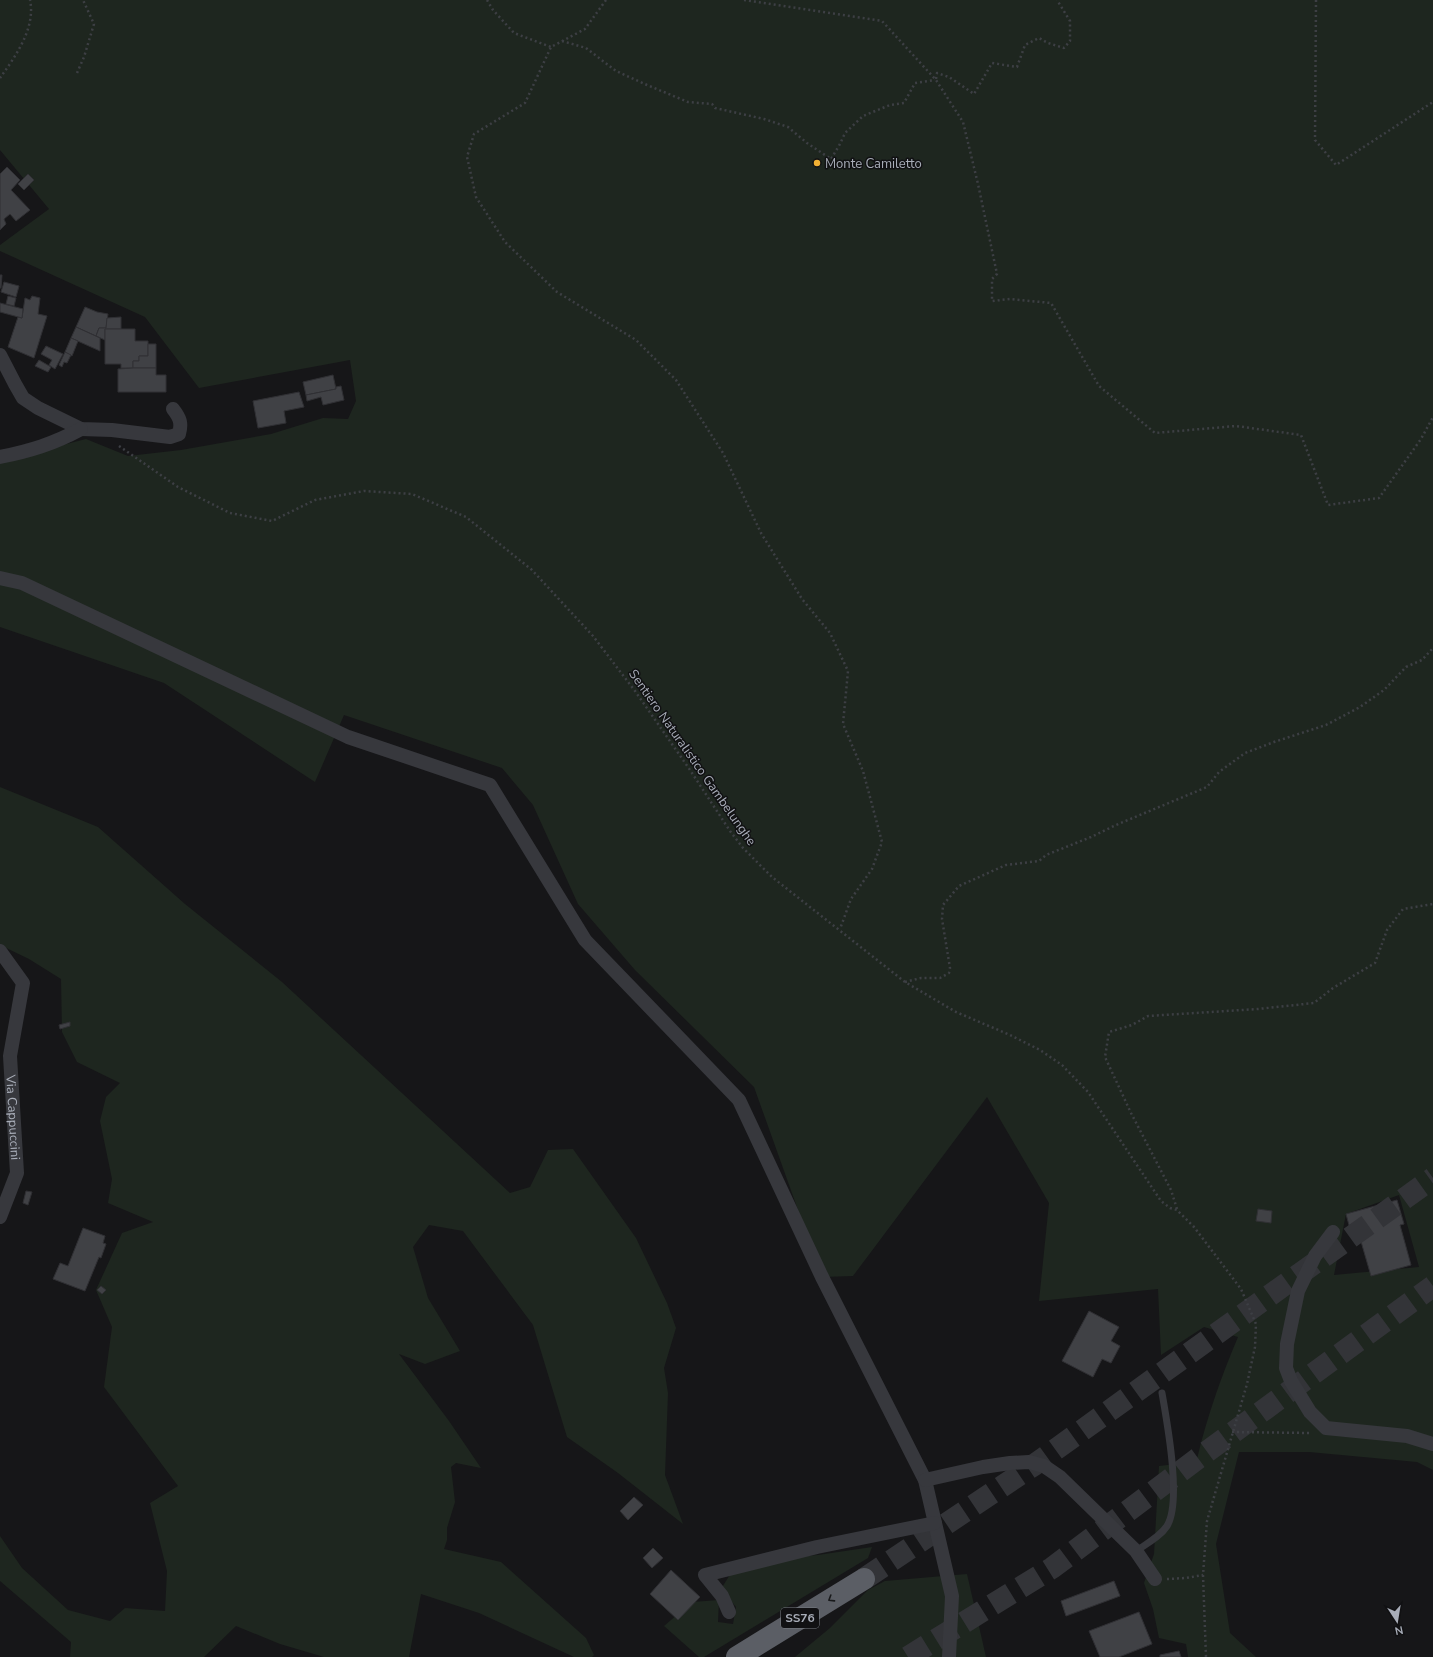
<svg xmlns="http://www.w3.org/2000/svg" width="1433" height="1657" viewBox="0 0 1433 1657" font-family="'Nunito Sans',sans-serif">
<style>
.green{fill:#1e261f;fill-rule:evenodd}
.building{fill:#404145;stroke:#303034}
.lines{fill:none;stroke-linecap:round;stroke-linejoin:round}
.trunk-tunnel{stroke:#333438;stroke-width:22;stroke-dasharray:22 11;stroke-linecap:butt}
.path{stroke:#3d3f44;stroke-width:2.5;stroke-dasharray:2 3;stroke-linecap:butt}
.service{stroke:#37383d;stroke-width:7}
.minor{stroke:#37383d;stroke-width:14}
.trunk{stroke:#5b5e65;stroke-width:22}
.oneway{stroke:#18191b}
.poi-dot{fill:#f2b134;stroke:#111113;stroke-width:1.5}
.labels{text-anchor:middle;stroke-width:3;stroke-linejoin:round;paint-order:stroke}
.shield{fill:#111113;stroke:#7b7e86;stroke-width:1}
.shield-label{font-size:12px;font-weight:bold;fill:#a8adb8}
.poi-label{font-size:13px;fill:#a8adb8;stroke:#111113;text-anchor:start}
.street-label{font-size:13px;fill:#a8adb8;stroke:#111113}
</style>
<rect width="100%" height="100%" fill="#161618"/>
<g class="green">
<path d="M0,0H1433V1470L1417,1462L1309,1452H1239L1216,1544L1230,1633L1256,1657H1188L1186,1644L1159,1638L1153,1609L1144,1583L1154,1554L1159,1466L1193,1462L1197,1459C1207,1417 1221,1377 1238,1337L1204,1327L1161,1355L1158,1289L1039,1301L1049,1203L987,1097L853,1276L822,1277L754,1087L635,970L578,904L533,805L502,768L344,715L315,782L164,683L0,627V461L86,439L128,456L181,450L271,434L323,418L348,419L356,401L350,360L199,388L145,317L0,251V245L49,209L0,150ZM1399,1195L1419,1267L1334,1275L1346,1214Z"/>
<polygon points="0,787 98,827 185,904 282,982 510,1193 530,1187 548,1150 573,1149 636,1238 667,1303 676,1328 664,1368 668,1393 665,1475 683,1524 618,1473 567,1437 533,1325 463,1231 429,1225 413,1247 428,1298 460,1351 425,1364 399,1354 449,1421 481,1468 456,1463 451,1467 455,1502 447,1528 447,1540 444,1549 501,1562 586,1638 594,1655 592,1657 574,1657 479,1613 421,1594 409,1657 324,1657 280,1644 236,1626 204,1657 70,1657 71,1642 0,1581 0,1536 22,1568 68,1610 110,1621 125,1608 165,1611 167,1571 150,1503 178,1486 104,1387 112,1327 96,1290 122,1233 153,1222 108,1203 112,1179 100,1121 106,1097 120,1083 77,1062 62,1032 61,979 29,959 0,945"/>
<polygon points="872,1547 868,1558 704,1657 699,1657 664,1626 692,1602 719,1600 718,1622 733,1624 736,1607 721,1589 731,1573 755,1561 818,1555"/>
<polygon points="967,1574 986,1657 795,1657 830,1628 868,1590 885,1581"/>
</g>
<g class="building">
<polygon points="7,167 20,180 11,190 30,210 16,221 10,214 4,219 6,224 0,230 0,174"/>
<polygon points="28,174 34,180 24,190 18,184"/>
<polygon points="0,275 2,275 1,288 0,288"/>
<polygon points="4,282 19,286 16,297 1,292"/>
<polygon points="8,296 16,298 14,306 6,304"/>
<polygon points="32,296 40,298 38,314 47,316 34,358 8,347 18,317 22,318 25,298 30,300"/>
<polygon points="0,303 23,309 22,318 0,312"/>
<polygon points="85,307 97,312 108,314 106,328 99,328 96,336 76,327"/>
<polygon points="121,317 121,329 105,329 105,340 96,336 99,328 106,328 107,318"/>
<polygon points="76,327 100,338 100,351 71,338"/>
<polygon points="105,329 135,329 135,341 148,341 148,356 139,356 139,361 133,361 133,368 121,368 121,364 105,364"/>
<polygon points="71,338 78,341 72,356 65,352"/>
<polygon points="148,344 156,344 156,368 133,368 133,361 139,361 139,356 148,356"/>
<polygon points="46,346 63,354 55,369 49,365 52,360 41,354"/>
<polygon points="65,352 71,355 67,363 64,362 62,367 59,365"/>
<polygon points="39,360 51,367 48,372 35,366"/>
<polygon points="133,368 156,368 156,375 166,375 166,392 118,392 118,369"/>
<polygon points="333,375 336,389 306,395 303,382"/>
<polygon points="341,386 344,400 323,405 321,397 307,401 306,395 336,389 336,387"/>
<polygon points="299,392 304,407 284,411 286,423 258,428 253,401"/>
<polygon points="70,1022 70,1026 60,1029 59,1025"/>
<polygon points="26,1191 32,1192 28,1205 23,1203"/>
<polygon points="1397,1200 1404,1224 1400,1225 1411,1265 1371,1276 1360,1238 1353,1240 1346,1214"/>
<polygon points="1258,1209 1272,1211 1271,1223 1256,1221"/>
<polygon points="83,1228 105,1236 103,1243 106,1244 101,1258 99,1257 85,1291 53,1279 60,1263 68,1266"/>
<polygon points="101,1286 106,1290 102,1294 97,1290"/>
<polygon points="1089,1311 1119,1327 1111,1341 1120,1346 1111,1363 1102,1359 1093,1377 1062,1361"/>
<polygon points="634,1497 643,1505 628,1520 620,1511"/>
<polygon points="653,1548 663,1558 652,1568 643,1558"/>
<polygon points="671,1570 700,1597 678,1620 650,1594"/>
<polygon points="1114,1581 1120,1596 1066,1616 1061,1601"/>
<polygon points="1139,1612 1152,1644 1119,1657 1100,1657 1089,1631"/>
<polygon points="1179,1651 1181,1657 1160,1657 1160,1655"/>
</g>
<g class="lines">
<g class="trunk-tunnel">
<polyline points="864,1579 1034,1465 1433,1178"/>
<polyline points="908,1657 1052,1568 1197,1459 1433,1286"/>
</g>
<g class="path">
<polyline points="487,0 493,10 514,33 551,47"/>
<polyline points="606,0 585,29 551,47 525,103 474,134 467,157 476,197 505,242 557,292 636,340 676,380 723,453 761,533 802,599 830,633 848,671 843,724 863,771 882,842 872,869 851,899 840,929"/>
<polyline points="744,0 882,21 936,80 963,122 978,184 997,274 992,279 992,301 1010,299 1051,303 1099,386 1155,433 1236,426 1301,435 1328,505 1379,498 1421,439 1433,417"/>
<polyline points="1316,0 1315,140 1336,165 1433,102"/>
<polyline points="562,41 586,48 616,71 647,85 688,102 712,104 715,108 764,119 788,127 807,143 831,159 840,144 845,133 863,116 890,105 904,103 915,83 935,80"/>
<polyline points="77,73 84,57 94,24 83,0"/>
<path d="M0,78C15,57 36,28 30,0"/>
<polyline points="936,79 937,73 949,77 974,94 992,63 1017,67 1025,45 1039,38 1048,43 1064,48 1070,41 1070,21 1057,0"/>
<polyline points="119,446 178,487 230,513 272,521 315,500 364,491 412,494 466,517 532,570 593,636 635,691 690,770 730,831 743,848 772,877 905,982 956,1012 1010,1035 1040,1050 1062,1065 1088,1092 1161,1201 1170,1208 1177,1210 1194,1227 1241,1289 1256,1324 1255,1347 1247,1384 1207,1521 1203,1575 1206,1657"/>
<polyline points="905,982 921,978 940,978 949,973 950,968 942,919 943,905 959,886 1006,865 1039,861 1046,855 1091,837 1116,825 1207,787 1219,772 1245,753 1274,742 1326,725 1360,707 1384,690 1406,667 1422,660 1433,648"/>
<polyline points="1177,1209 1171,1190 1131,1113 1105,1057 1109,1032 1132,1025 1148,1016 1258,1009 1314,1003 1333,988 1375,963 1387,930 1403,909 1433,904"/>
<polyline points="1232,1432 1310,1433"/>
<polyline points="1167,1579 1186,1578 1203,1575"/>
</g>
<path class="service" d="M1136,1551C1146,1544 1160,1537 1167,1526C1182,1502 1167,1422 1162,1393"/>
<g class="minor">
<path d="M0,355L15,384L23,398L38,408L81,429L112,430L170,437L179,434C182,423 180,418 173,409"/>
<path d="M0,457C30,451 53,444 81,429"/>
<polyline points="0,578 22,583 348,737 490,785 585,940 739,1100 822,1277 925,1480 952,1596 949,1657"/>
<path id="s1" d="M0,951L23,983L10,1056L17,1173L0,1217"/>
<polyline points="1333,1232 1315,1256 1298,1291 1287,1344 1286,1368 1291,1381 1310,1412 1326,1428 1407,1436 1433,1444"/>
<polyline points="925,1480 983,1467 1010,1463 1029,1462 1044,1466 1060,1477 1136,1551 1155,1579"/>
<polyline points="729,1612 722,1596 705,1575 817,1547 935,1523"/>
</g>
<polyline class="trunk" points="737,1657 864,1579"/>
</g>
<defs><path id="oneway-chevron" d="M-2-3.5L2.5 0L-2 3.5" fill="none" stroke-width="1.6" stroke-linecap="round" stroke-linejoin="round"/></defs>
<use class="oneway" href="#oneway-chevron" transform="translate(831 1599) rotate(148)"/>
<circle class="poi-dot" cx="817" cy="163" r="4"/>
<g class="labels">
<rect class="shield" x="781" y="1608" width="38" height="20" rx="3"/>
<g class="shield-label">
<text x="800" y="1622">SS76</text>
</g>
<g class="poi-label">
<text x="825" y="168">Monte Camiletto</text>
</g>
<g class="street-label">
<text transform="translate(693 757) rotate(55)" y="5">Sentiero Naturalistico Gambelunghe</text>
<text dy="5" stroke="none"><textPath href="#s1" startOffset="175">Via Cappuccini</textPath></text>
</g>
</g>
<g transform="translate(1397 1621) rotate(168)" stroke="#111113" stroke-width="3" paint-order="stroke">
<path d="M0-3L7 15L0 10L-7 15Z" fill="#a8adb8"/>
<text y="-6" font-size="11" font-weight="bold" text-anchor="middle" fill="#a8adb8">N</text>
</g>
</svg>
